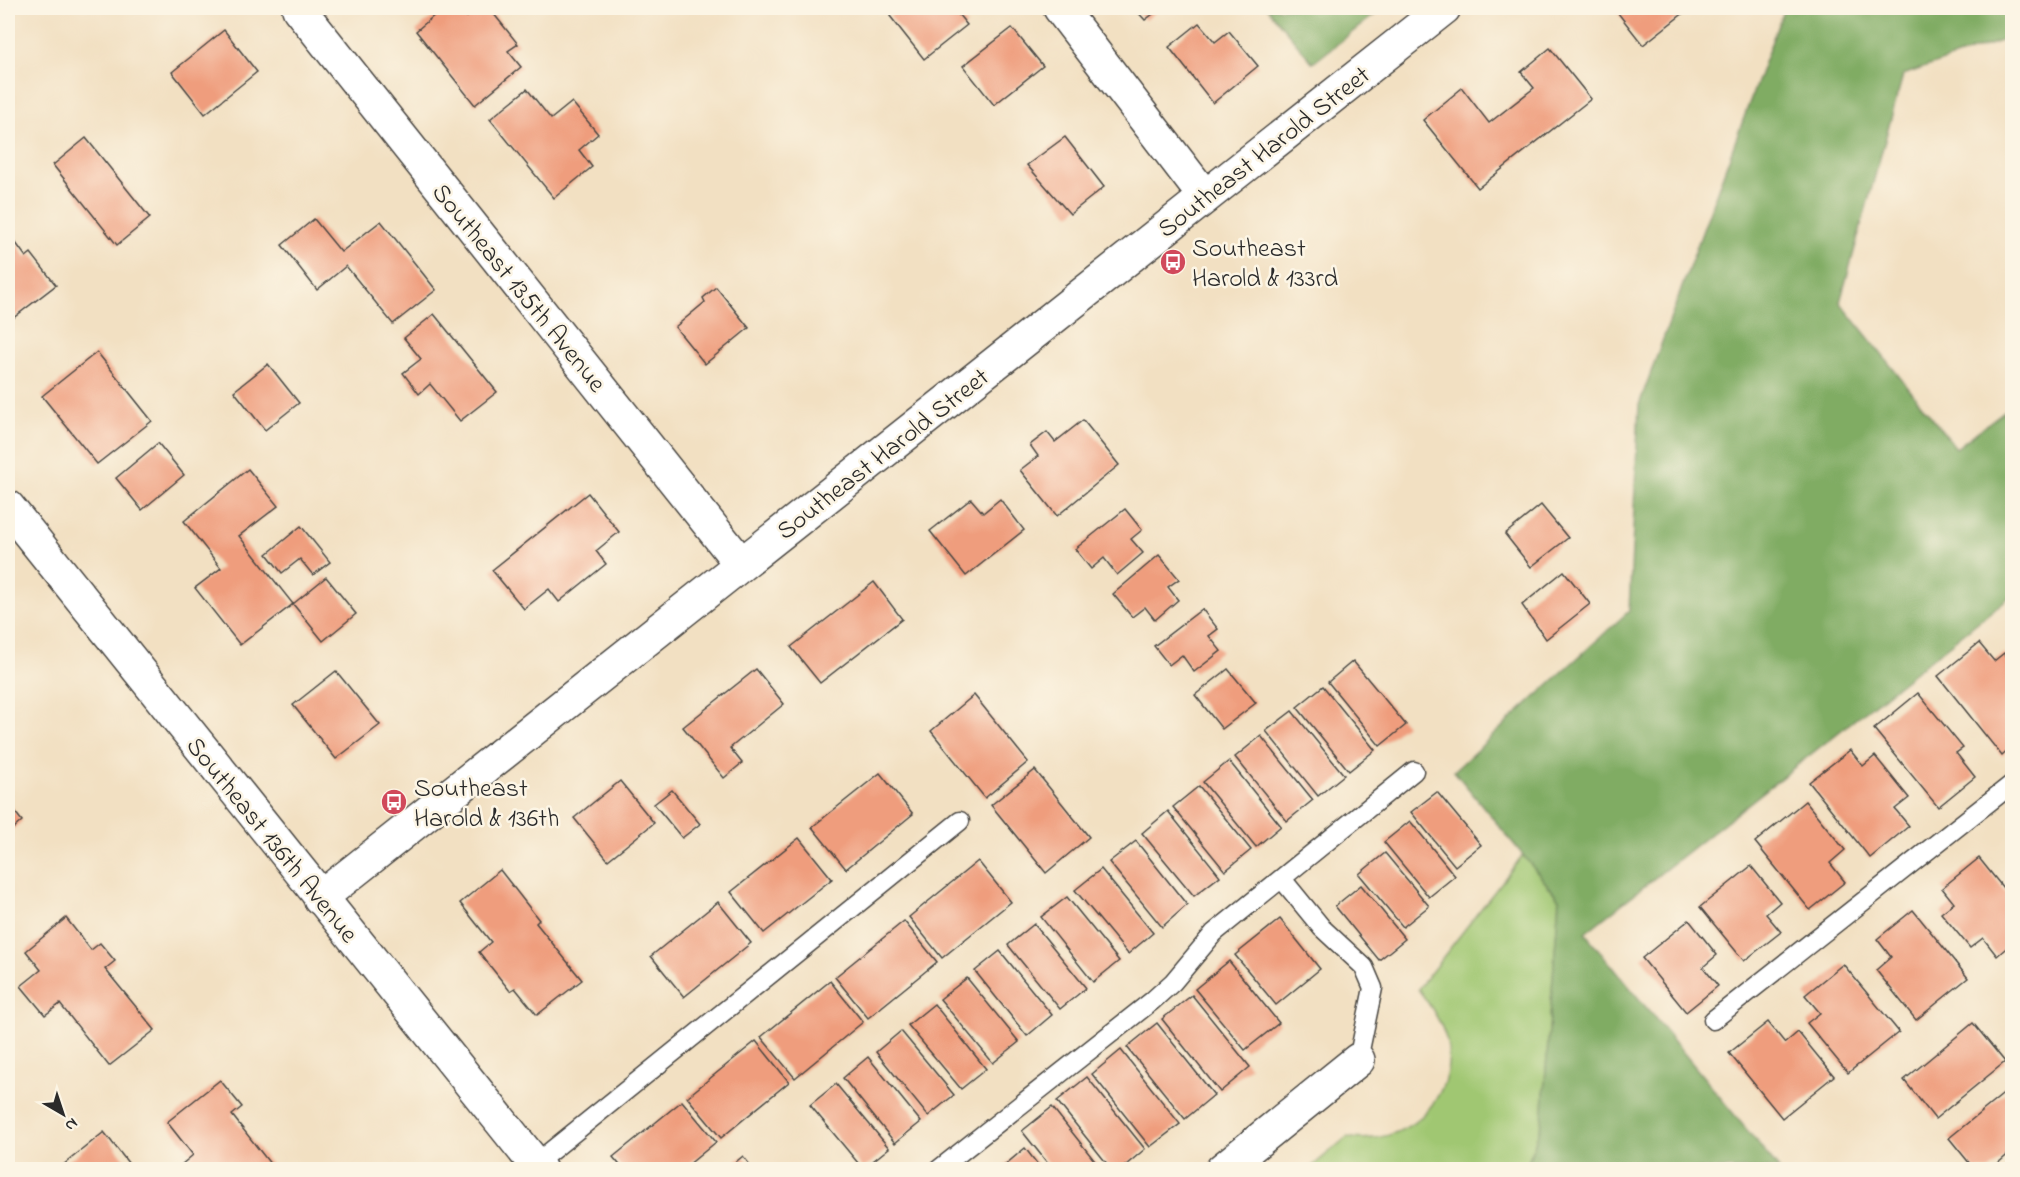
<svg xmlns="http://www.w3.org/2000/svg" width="2020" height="1177" viewBox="0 0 2020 1177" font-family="'Indie Flower',sans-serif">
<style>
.green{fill:#a0c772;stroke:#66794e;stroke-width:1.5}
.forest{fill:#80ac64;stroke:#566c48;stroke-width:1.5}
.building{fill:#ef9d7d}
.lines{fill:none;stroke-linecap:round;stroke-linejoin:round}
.service-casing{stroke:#494642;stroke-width:21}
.minor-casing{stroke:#494642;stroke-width:36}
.tertiary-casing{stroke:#494642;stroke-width:36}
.service{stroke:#fff;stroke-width:18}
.minor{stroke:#fff;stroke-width:33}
.tertiary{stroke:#fff;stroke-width:33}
.labels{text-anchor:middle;stroke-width:5;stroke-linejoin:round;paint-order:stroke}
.street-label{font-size:26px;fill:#2b2b2b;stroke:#fcf5e5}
.poi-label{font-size:26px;fill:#2b2b2b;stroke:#fcf5e5;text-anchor:start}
</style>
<rect width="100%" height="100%" fill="#fcf5e5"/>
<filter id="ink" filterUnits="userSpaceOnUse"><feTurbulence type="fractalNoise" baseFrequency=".0167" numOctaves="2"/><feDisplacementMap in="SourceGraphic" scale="12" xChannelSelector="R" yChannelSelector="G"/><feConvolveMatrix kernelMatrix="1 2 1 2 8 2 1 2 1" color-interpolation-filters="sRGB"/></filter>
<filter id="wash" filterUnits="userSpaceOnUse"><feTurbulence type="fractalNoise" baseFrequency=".008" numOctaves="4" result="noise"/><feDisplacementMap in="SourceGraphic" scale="24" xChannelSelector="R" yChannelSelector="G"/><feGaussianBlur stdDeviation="1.35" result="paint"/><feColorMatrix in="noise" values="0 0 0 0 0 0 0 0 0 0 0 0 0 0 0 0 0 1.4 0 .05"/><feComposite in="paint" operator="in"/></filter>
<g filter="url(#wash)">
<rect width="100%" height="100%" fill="#f2e0c2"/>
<path class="green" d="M1523,855L1559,899L1542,1123L1526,1169L1308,1170L1347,1137C1403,1149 1458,1100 1447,1042C1442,1022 1430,1005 1418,989Z"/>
<g class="forest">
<polygon points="1267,8 1383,8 1313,63"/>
<polygon points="1784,8 2012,8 2012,37 1903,75 1840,302 1956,448 2012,405 2012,595 1585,933 1779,1169 1526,1169 1542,1122 1559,899 1454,771 1629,611 1639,405"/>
</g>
<g id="blocks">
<g class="building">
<polygon points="443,8 460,8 467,17 480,8 489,8 518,44 508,51 521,67 475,105 416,31"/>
<polygon points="900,8 953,8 967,25 924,59 890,16"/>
<polygon points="1134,8 1161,8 1145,20"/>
<polygon points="1614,8 1690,8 1643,45"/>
<polygon points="1199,23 1215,42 1229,31 1258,66 1213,103 1169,47"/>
<polygon points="1012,28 1043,66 994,105 963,66"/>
<polygon points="224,30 257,72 205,114 172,72"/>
<polygon points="1550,48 1591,99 1478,188 1423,120 1462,88 1489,123 1534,88 1521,72"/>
<polygon points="527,89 551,119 572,102 598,134 579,150 592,167 554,198 490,119"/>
<polygon points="1065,137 1104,187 1070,214 1027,165"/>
<polygon points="86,138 150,218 117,245 53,165"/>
<polygon points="314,219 341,252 381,221 436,290 393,324 346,266 317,290 282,245"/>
<polygon points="8,232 26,257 31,253 56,285 8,322"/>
<polygon points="716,287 749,328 705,364 675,327 705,302 703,298"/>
<polygon points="434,314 497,392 460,421 430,384 419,394 403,373 421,359 404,338"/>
<polygon points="97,352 152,421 97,464 42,396"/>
<polygon points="268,364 299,403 265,430 234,391"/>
<polygon points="1083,420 1119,465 1057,516 1020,470 1038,456 1030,445 1047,432 1055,442"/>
<polygon points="158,443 184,475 142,510 116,478"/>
<polygon points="248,469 278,506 239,536 293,604 240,645 195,588 221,568 184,521"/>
<polygon points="588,493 619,532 596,551 606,564 559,602 549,589 524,609 492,570"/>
<polygon points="971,499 983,513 1000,499 1024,530 966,576 930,531"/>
<polygon points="1541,505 1568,538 1531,567 1505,534"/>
<polygon points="1125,509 1142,530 1131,539 1143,553 1117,575 1104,558 1091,569 1075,549"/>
<polygon points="301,526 330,562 313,575 300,559 282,573 267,554"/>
<polygon points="1159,555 1179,579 1168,587 1178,600 1155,620 1145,607 1132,617 1113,594"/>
<polygon points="1564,571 1590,604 1546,639 1522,605"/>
<polygon points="326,577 356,614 323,641 293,604"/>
<polygon points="874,582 902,619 820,683 791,647"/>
<polygon points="1202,609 1218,629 1209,636 1221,651 1194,672 1182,655 1169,665 1154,646"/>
<polygon points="1979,643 1994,661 2004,653 2012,663 2012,747 2002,756 1938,676"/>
<polygon points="1353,661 1406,725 1380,746 1328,682"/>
<polygon points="756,669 784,704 730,748 742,763 724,778 683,727"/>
<polygon points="1228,669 1256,703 1222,729 1195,695"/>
<polygon points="336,671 380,725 336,759 293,705"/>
<polygon points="1323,686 1375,750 1349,771 1297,707"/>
<polygon points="1918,693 1963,748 1956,753 1975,777 1938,807 1874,729"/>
<polygon points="974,695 1028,762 985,798 931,731"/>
<polygon points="1292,711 1344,775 1318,796 1266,731"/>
<polygon points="1261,736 1313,800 1287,821 1235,757"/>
<polygon points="1850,750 1863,766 1875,756 1909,798 1895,809 1909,826 1870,858 1809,782"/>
<polygon points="1229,761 1281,826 1256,847 1203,782"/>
<polygon points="1035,770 1089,837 1046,873 991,805"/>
<polygon points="880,773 913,814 846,869 812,827"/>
<polygon points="620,781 654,823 608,860 574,818"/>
<polygon points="1199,786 1251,850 1225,871 1173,807"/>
<polygon points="672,790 700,824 682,838 654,804"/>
<polygon points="1437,792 1481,845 1455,866 1411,812"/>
<polygon points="1805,801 1845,850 1830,863 1845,882 1810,910 1755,842"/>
<polygon points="8,803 22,821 8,833"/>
<polygon points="1168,811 1220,876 1194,896 1142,833"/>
<polygon points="1410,821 1455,876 1429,897 1384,842"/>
<polygon points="799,838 832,879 764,933 731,892"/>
<polygon points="1136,841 1187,905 1162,927 1109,862"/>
<polygon points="1385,853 1429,906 1403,927 1359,874"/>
<polygon points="1979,858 2012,899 2012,943 1997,956 1983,938 1970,948 1941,913 1954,903 1942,888"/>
<polygon points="978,861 1011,902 942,958 909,917"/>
<polygon points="1751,866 1780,902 1766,914 1781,932 1744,961 1700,907"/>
<polygon points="1101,869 1153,933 1128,954 1075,890"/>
<polygon points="500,870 539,920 536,923 582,980 537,1015 515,988 510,991 479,952 491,942 460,903"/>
<polygon points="1361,885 1405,939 1379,960 1335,906"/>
<polygon points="1067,897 1119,961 1093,982 1041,917"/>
<polygon points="718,902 751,943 684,997 651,956"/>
<polygon points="1913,910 1968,978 1916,1020 1876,970 1891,957 1877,939"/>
<polygon points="66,918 91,950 100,943 115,961 105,969 155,1030 109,1066 60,1004 45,1015 21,986 41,970 26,951"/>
<polygon points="1280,919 1320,969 1276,1005 1235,955"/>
<polygon points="1689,920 1717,955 1703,967 1718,986 1686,1012 1642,958"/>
<polygon points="904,921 937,962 868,1018 835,977"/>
<polygon points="1034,924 1086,988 1060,1009 1008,945"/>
<polygon points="1000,951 1052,1015 1027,1036 975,971"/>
<polygon points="1229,961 1279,1023 1245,1050 1195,989"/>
<polygon points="1843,964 1899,1032 1848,1073 1807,1023 1820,1013 1805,995"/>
<polygon points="967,978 1019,1042 993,1063 940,999"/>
<polygon points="830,981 863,1022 795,1078 761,1037"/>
<polygon points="1192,995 1250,1067 1220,1092 1162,1019"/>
<polygon points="934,1004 986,1069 961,1089 908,1025"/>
<polygon points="1768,1022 1785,1043 1798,1032 1834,1076 1782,1118 1729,1053"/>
<polygon points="1157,1023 1214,1095 1185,1119 1127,1047"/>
<polygon points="1973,1023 2005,1062 1935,1119 1904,1080"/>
<polygon points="901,1031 954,1095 928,1116 876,1052"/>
<polygon points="756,1041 789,1082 721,1138 687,1097"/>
<polygon points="1121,1050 1180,1124 1150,1147 1092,1074"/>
<polygon points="868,1057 921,1122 895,1143 843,1078"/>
<polygon points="1087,1077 1145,1149 1120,1170 1112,1170 1057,1101"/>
<polygon points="220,1080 242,1107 232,1115 275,1170 175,1170 193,1155 167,1122"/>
<polygon points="836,1084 889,1148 863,1169 810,1105"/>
<polygon points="2012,1087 2012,1151 1990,1170 1975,1170 1949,1138"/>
<polygon points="682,1101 716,1142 682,1170 624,1170 613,1157"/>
<polygon points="1052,1107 1102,1170 1053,1170 1022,1131"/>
<polygon points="104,1132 129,1164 123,1170 57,1170"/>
<polygon points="1025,1148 1042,1170 999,1170"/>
<polygon points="743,1156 754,1170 726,1170"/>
</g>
</g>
</g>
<g filter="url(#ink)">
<use href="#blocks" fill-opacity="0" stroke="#494642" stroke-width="1.5"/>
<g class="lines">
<g class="service-casing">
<g id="service">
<polyline points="1282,879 1322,928 1364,967 1373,988 1358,1060"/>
<polyline points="1713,1020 2012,784"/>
<polyline points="535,1164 960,821"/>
<polyline points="938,1170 1152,1001 1173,982 1214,933 1414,771"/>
</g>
</g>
<g class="minor-casing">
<g id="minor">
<polyline points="1060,8 1205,197"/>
<polyline points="299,9 741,564"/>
<polyline points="1222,1170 1358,1060"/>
</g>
</g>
<g class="tertiary-casing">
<g id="tertiary">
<polyline points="8,507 540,1170"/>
<polyline points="320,898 1444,8"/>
</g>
</g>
<use href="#service" class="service"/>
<use href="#minor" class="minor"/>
<use href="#tertiary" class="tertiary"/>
</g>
</g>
<defs>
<g id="bus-disc" transform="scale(1.35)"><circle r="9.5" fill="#d1495b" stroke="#fcf5e5"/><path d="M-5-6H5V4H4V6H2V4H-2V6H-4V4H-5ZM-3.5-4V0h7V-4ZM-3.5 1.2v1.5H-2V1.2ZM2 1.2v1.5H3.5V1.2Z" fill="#fff"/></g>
</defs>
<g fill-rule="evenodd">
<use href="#bus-disc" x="1173" y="262"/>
<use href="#bus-disc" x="394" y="802"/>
</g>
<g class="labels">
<g class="street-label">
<text transform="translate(1263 151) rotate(-38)" y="9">Southeast Harold Street</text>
<text transform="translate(520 287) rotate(51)" y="9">Southeast 135th Avenue</text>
<text transform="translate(882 453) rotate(-38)" y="9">Southeast Harold Street</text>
<text transform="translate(273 839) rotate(51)" y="9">Southeast 136th Avenue</text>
</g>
<g class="poi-label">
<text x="1192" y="256">Southeast<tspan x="1192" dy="30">Harold &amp; 133rd</tspan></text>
<text x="414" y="796">Southeast<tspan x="414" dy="30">Harold &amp; 136th</tspan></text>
</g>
</g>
<rect width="2020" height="1177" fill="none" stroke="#fcf5e5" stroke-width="30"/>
<g transform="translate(63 1114) rotate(141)" stroke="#fcf5e5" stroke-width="4.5" paint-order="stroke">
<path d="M0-4.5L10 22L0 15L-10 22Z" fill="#2b2b2b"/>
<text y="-9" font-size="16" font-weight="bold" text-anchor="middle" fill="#2b2b2b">N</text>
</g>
</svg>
